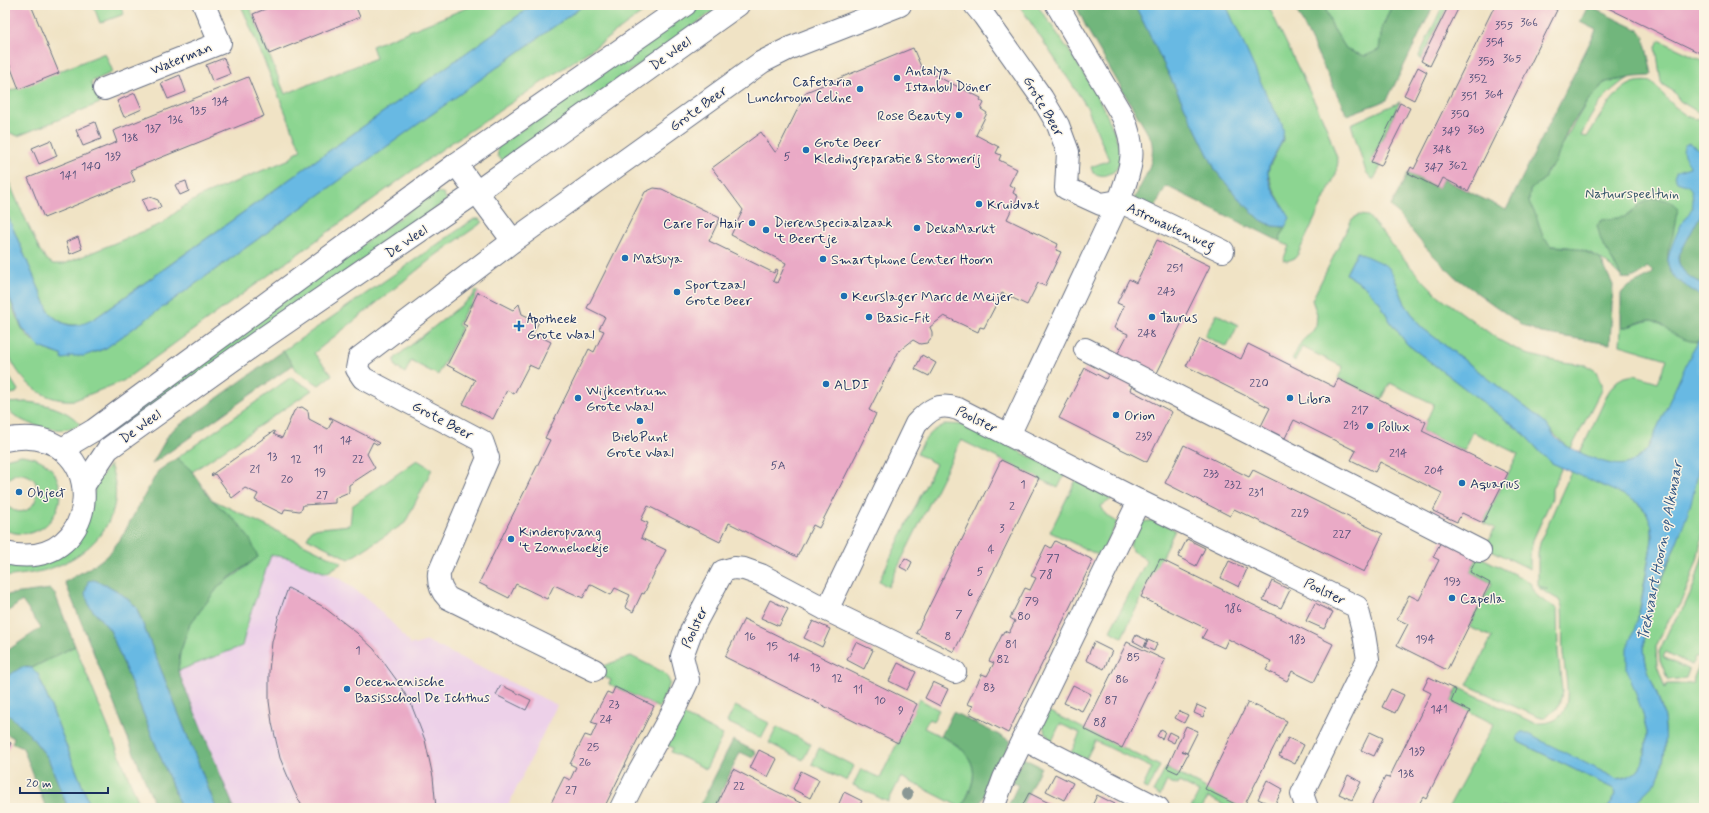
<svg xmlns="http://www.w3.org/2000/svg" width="1709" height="813" viewBox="0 0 1709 813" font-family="Mynerve,sans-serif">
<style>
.built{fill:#edd1e9}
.green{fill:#8cd591;stroke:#548278}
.forest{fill:#71b67b;stroke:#46726c}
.water{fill:#68b9e3;stroke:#4274a0}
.building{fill:#eaaac6}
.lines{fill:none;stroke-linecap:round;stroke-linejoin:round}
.minor-casing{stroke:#666e82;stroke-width:24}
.minor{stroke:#fff;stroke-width:22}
.tree{fill:#8a9794}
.poi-dot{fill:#1f6fb2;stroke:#fcf5e5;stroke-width:1.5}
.labels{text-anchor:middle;stroke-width:3;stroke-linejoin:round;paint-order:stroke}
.number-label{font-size:12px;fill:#4f4e78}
.street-label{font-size:14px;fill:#1b2f5e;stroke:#fcf5e5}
.poi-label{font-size:14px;fill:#1b2f5e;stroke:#fcf5e5;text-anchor:start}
.park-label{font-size:14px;fill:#37586b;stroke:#fcf5e5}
.water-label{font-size:15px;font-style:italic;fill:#325886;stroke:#fcf5e5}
</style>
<rect width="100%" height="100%" fill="#fcf5e5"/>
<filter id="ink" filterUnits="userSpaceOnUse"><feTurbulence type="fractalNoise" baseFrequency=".025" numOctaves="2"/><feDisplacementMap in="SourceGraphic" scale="8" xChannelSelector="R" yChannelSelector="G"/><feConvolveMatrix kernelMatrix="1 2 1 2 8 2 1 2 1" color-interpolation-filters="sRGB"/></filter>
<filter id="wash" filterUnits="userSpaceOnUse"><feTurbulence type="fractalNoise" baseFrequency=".012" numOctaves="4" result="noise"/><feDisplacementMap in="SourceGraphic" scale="16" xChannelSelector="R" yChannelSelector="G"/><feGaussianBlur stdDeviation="0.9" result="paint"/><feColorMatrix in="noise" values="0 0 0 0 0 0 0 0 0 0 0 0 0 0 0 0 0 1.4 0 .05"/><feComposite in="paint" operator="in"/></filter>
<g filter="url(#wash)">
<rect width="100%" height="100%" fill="#f0e3c5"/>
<polygon class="built" points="269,554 280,554 341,579 369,600 395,626 411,645 414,643 415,645 427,641 557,705 507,808 216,808 163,673"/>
<g class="green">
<polygon points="99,5 126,5 121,7 124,14 100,23 94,7"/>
<path d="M241,5H249L285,94L376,58L372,46L474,5H533L91,321C75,329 61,325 49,312L5,210V170L14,194L39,249L46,259L53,264H64L161,224L184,206L201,196L290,159L295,153L301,150Z"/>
<path d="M584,5H653L601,43L445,147L123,381L75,400C40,403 15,377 6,346C2,335 5,300 5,287C11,300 15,317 23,330C42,357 77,362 106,348Z"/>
<polygon points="700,5 722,5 505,161 498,157 497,147"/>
<path d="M1019,5H1037C1052,26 1146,153 1113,172C1105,177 1101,176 1093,173L1091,167L1109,160L1087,107Z"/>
<polygon points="1226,5 1268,5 1326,126 1338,161 1336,174 1298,254 1295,258 1287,261 1283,260 1289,246 1279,241 1289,217 1272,187 1268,172 1270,165 1283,140 1282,125 1270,104"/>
<polygon points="1324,5 1392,5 1382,28 1379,50 1365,57 1347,50 1333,28"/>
<polygon points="1443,5 1448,5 1421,60 1419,56"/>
<path d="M1659,40L1704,61V222L1687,253C1675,257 1661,261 1649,266C1639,271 1635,281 1622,278C1601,254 1582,246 1551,246L1543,237L1529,202L1530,190L1544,179L1547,171L1556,162L1561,146L1587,102L1606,82L1629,78C1606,90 1591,113 1581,136L1587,137C1598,120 1615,87 1636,82C1641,81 1647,81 1652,82C1662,92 1685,124 1701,118V114L1680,101L1673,91L1663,85L1661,82L1656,47Z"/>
<polygon points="105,53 113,72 91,82 100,103 18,136 8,132 5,124 5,93"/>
<polygon points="1400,102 1371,161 1381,166 1374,179 1372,179 1366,172 1351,124"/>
<polygon points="436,192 443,193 447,200 107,440 101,431"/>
<path d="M1359,215L1368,216L1416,273L1439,296L1499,340L1526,354L1555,361L1586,365L1596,371L1601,384V390L1571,449C1556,438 1547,425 1533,413L1421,327L1405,304L1394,277L1357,252L1346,274L1363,285L1379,301L1390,321L1407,344L1523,433L1544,456L1552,463L1562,467L1552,489V498L1533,540L1530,555V569L1485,547L1495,528L1483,523L1518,454L1473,432L1464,451L1422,431L1434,404L1390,383L1382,399L1338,378L1343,367L1302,347L1295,361L1292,359L1302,341L1312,332L1316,326L1317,314L1312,300L1352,219Z"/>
<polygon points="474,219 479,219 483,222 436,255 314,353 332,375 319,385 298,372 283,351"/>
<polygon points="475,291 478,292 471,307 468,306 458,325 462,327 438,375 411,361 405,373 396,367 394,361 396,357 473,296"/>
<polygon points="1217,314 1238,325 1227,347 1205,336"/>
<path d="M1652,320C1671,327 1675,339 1698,342L1648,448C1627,475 1606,464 1580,453L1609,391L1617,381L1624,377L1635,375L1658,382L1667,359L1620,345L1621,328C1633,327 1641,321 1652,320Z"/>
<polygon points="5,370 18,390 16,393 5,395"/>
<polygon points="291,377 312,390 192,472 177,458"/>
<path d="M27,402C46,404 67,409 80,424C69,435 39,427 26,422C18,419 12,413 5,408V403Z"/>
<path d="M1704,423V527L1697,560L1690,581L1680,604L1665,626L1656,647L1657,665L1665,688L1667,684H1693L1694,677L1701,660L1696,657L1691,665L1666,652L1663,657L1689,670L1686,678L1668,680L1660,660L1659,652L1670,628L1684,607L1695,583L1704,551V808H1633C1639,794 1655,788 1660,773C1666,754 1667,733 1663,713C1657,686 1640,666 1645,635C1647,624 1651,613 1654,603C1665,570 1679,539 1689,506C1698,480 1700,451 1704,423Z"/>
<path d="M946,424L966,425L1065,474L1058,488L961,440L888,587L879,581L936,464L917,454C925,438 929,432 946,424Z"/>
<path d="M21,455C86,461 62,553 5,530V504C34,533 56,470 15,474L5,481V459Z"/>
<polygon points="417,460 432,469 405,523 349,559 307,538 312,529 350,525 352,506"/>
<path d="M110,465C131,517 89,559 42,571C30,574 17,575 5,577V563L24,565L32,564L89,515L96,483Z"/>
<path d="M1572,470C1595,481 1639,494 1650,519C1653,526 1652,532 1652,540L1637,623L1643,714L1647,733L1645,754L1643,763L1636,772L1630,776L1617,779L1521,732L1517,736L1519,742L1614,789L1616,794L1608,808H1448L1494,724L1451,702L1458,687L1534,723C1581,726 1565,681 1563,653C1562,637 1563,621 1562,606L1559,600L1540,589L1539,586L1548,590L1538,585V553L1540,542Z"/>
<polygon points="1076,480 1112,499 1101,506 1106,515 1117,522 1100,556 1050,532"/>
<polygon points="211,499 342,563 328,572 323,572 289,558 271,555 250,615 242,646 178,671 180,653 190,624 220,585 237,574 258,557 239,524"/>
<polygon points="1157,520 1175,530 1122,637 1110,631 1147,560 1132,551 1130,544 1140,522"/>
<path d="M1478,556L1530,582C1533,598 1545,600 1557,609L1558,652L1562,690L1561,698L1557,709L1545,717H1538L1467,685L1492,637L1469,627L1492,583L1470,572Z"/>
<polygon points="75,646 141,808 91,808 38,674 32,668"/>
<polygon points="631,656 663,672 667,676 670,683 659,708 609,684 611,680 600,675 603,666"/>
<path d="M919,699L939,710L933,721L929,719L924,728C947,739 981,752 972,784C970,792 965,800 962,808L901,777L888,802L853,785L861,769L880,778Z"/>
<polygon points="735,706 769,723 761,738 727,722"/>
<polygon points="1048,711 1160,766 1148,790 1143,787 1152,768 1095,741 1086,759 1071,753 1080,733 1060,724 1052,741 1050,740 1042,725"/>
<polygon points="681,714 723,735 706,769 671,752 673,748 665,744"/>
<polygon points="777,727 811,744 803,760 769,743"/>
<polygon points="819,748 854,766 847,781 812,764"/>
<polygon points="1166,768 1246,808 1229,808 1208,797 1202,808 1191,808 1199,792 1179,782 1177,785 1167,781 1160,796 1153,792"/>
</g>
<g class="forest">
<path d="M1076,5H1135L1216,171L1239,199L1261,220L1273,226L1285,227L1279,241L1249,226L1246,227L1242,223L1166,186L1154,209L1134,199C1143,180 1157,161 1151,139L1087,29Z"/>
<polygon points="1294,5 1324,5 1333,28 1347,50 1365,56 1379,50 1382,28 1392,5 1434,5 1387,100 1347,115"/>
<polygon points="1588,6 1639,30 1644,38 1652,74 1650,76 1635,77 1606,82 1587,102 1568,130 1561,146 1556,162 1547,171 1544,179 1530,190 1529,202 1536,215 1543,237 1551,246 1577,248 1600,258 1613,285 1610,344 1541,333 1519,323 1455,277 1426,248 1391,206 1408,173 1438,188 1443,179 1506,210 1596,30 1580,22"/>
<path d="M1704,192V285C1668,268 1676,255 1693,227C1696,222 1699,218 1701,213C1704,206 1702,199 1704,192Z"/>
<path d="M1653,198C1665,200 1672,199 1678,210L1676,217L1673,235L1668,251V261L1683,283L1699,294L1704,301V332L1698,342C1687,341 1678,338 1669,331C1663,326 1659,321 1651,320C1640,320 1632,327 1621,328V294C1625,285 1645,281 1654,272L1647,267C1640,275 1632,280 1622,278L1601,240L1597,225L1602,220L1624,217L1631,213L1640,204Z"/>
<polygon points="283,351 293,365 152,464 170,432"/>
<polygon points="177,458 191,470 211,499 239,524 251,541 258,557 220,585 190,624 180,653 178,671 234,808 216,808 136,607 116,590 94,580 90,607 110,630 181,808 156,808 65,582 96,564 109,554 121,538 158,471"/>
<polygon points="51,589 55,594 75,646 32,668 27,667 5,678 5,646 8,650 41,628 22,601 6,613 5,595"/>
<polygon points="5,711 29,734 48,758 68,808 46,808 23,748 12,743 14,738 5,733"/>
<path d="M953,712L1011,741L978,808H962C965,800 970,792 972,784C979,761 961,745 941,736Z"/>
<polygon points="733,740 756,752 753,758 740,752 714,808 699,808"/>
<polygon points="1023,758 1041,767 1021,808 1007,808 1018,785 1012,782"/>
</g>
<g class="water">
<path d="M533,5H584L106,348L84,356H69V358L62,359L61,355L40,347L23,329L5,287V210L49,312C71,337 90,322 111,307Z"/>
<path d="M1135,5H1226C1240,36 1254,67 1268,98C1272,107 1279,115 1282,125C1289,144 1267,156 1268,174C1269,190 1282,203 1290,218L1285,227L1273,226L1261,220L1239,199L1216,171Z"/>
<path d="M1689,143L1698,149L1704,150L1702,208L1701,214L1678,257C1678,271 1692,279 1704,285V301C1694,287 1672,283 1668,265C1666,257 1676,235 1680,227C1685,216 1694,212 1693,198C1692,193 1692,189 1688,186C1685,184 1681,184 1677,182L1674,176L1677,171L1690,167C1689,159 1679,155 1685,145Z"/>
<path d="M1357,252L1383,264L1389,268L1394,277L1405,304L1421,327L1533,413C1538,417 1543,420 1547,425C1550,429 1552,434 1556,438C1564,446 1575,450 1585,455C1610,465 1629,473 1648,448L1690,356L1704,332C1704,390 1707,450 1690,506C1677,548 1652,591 1645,634C1640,665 1656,686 1663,713C1667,733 1666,754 1660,773C1655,788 1639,794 1633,808H1608L1616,794L1614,789L1519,742L1517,736L1521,732H1524L1617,779C1630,778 1641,771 1644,758H1643L1645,754L1647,733L1643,714L1627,669V648L1637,622L1641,605L1652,540V527L1647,513L1639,504L1628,497L1552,463L1544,456L1523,433L1407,344L1390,321L1379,301L1363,285L1346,274Z"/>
<path d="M94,580C111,586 124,594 136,607L216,808H181L110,630L90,607L85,594L88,581Z"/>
<polygon points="22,667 32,668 38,674 91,808 68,808 48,758 29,734 5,711 5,678"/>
</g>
<g id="blocks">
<g class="building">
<polygon points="5,5 31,5 59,73 19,89 5,53"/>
<polygon points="275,5 355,5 360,17 269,54 253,14"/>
<polygon points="1449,5 1455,5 1459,7 1430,66 1421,61"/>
<polygon points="1495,5 1546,5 1557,10 1468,191 1443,178 1438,188 1408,173 1411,167 1414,169"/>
<polygon points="1602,5 1704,5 1704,55"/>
<polygon points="913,48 922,69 981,98 980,100 984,103 981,109 987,113 976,135 999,147 996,153 1001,155 999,160 1017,169 1009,185 1015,188 1013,193 1018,196 1007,219 1058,244 1056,250 1061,252 1045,286 1038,283 1027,305 1002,293 984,328 980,327 978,332 944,316 930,327 932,332 932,337 927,343 920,344 913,340 899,351 869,410 876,414 859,449 819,528 813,525 797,557 729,523 720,542 648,506 641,520 648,523 641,538 666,550 644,594 642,593 633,612 625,607 630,595 615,588 611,595 590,584 583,598 554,585 547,599 516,584 509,598 479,583 550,440 545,438 589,349 594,352 604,331 599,329 605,317 587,308 645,192 654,188 662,189 720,218 709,241 774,273 776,269 778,270 773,281 777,283 786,263 731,235 743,210 712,168 761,132 775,152 777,151 806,92"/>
<polygon points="224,58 230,74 212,81 206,65"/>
<polygon points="1418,67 1427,72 1414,100 1404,95"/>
<polygon points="180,75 186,92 168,99 161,83"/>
<polygon points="248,77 264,116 130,170 135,181 44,218 28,178 117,142 113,131"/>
<polygon points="135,93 142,109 124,117 117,101"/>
<polygon points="1400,103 1410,108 1381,166 1371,162"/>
<polygon points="95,122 101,139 83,146 76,130"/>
<polygon points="51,140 57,156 39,164 32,148"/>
<polygon points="186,181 189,191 180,195 175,185"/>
<polygon points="150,197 158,200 161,207 147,212 142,200"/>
<polygon points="78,237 82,249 70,254 66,242"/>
<polygon points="1157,240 1210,266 1156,375 1117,355 1128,334 1114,328 1124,306 1117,303 1129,279 1136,283"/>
<polygon points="478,292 513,310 519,304 522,314 539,322 533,333 551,342 538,369 529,365 514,394 507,390 493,419 463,404 475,380 447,365 467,326 463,324"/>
<polygon points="1200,339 1241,359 1248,344 1334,387 1338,379 1426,422 1422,431 1508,473 1483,523 1462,513 1457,522 1433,511 1442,493 1380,462 1375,472 1351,460 1356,451 1294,420 1285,438 1261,426 1270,408 1186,366"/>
<polygon points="922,355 936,363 929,376 915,369"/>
<polygon points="1085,368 1106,379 1111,369 1135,380 1130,390 1172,412 1147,462 1059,418"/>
<polygon points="302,407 308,411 309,419 328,429 333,420 329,418 330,417 380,443 378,445 373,442 367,454 375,468 349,485 349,492 335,498 335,503 303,505 302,509 299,511 285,509 283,514 255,500 258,494 245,488 232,498 215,474 212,476 211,475 274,431 275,433 273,434 282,438 294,411 298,408"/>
<polygon points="1184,445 1249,477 1253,470 1383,534 1364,572 1234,509 1230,516 1165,483"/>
<polygon points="1001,460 1039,478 954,652 916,633"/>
<polygon points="1448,528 1483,546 1470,572 1490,583 1447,670 1397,645 1408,624 1397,619 1409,595 1419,600 1439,560 1433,557"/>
<polygon points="1187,539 1205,548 1196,566 1178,557"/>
<polygon points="1055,541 1093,560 1008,733 969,713 973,706 967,704 982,674 987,676 994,663 989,661 1004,631 1009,633 1015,621 1010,618 1025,588 1030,590 1036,578 1031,576 1046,545 1051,548"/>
<polygon points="905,558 912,562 908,571 900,567"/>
<polygon points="1160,559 1333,644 1314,682 1292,671 1287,681 1266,670 1271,661 1228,639 1224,648 1202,638 1207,629 1141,597"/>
<polygon points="1229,561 1247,569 1239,587 1221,578"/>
<polygon points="1272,581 1290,590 1281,608 1263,600"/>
<polygon points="288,588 322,606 357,633 374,649 398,682 411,704 425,740 433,777 436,808 303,808 294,791 280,758 272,723 269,701 269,671 272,642 280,611"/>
<polygon points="770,600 788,609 779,626 761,618"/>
<polygon points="1315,603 1333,612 1324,629 1306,621"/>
<polygon points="744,619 917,704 898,743 725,657"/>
<polygon points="813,621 830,629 822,647 804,638"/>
<polygon points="1136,635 1147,640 1144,647 1133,641"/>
<polygon points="1148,640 1157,644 1154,651 1145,647"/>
<polygon points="856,642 873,650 864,669 847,660"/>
<polygon points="1094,642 1112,651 1104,669 1086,660"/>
<polygon points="1127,642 1165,660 1122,748 1084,729"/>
<polygon points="898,663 916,672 907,690 889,681"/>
<polygon points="1429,677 1456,690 1451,702 1470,711 1426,799 1423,797 1417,808 1370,808 1385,777 1389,778 1431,693 1423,689"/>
<polygon points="933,682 948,689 940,706 925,698"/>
<polygon points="501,685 531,700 526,710 496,695"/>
<polygon points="1073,685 1091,694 1082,711 1064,703"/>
<polygon points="615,687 654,706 604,808 549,807 564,777 570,780 576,767 570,764 585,735 591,737 597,724 591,722 607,692 612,694"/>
<polygon points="1391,689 1404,695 1395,713 1382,707"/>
<polygon points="1248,702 1287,721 1243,808 1205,789"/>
<polygon points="1197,705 1206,709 1203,717 1194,713"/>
<polygon points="1179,711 1188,715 1184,723 1175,718"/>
<polygon points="1186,726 1198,731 1187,753 1182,751 1188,754 1178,773 1167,768"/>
<polygon points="1161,729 1165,731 1162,739 1157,736"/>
<polygon points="1169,732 1177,736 1174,743 1166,739"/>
<polygon points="1370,732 1383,738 1374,756 1361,750"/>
<polygon points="1288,738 1304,745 1295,764 1279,756"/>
<polygon points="5,740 11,743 5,756"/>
<polygon points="759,750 777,759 768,777 750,768"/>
<polygon points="733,769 776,791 811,808 715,808"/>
<polygon points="801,771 819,780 810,798 793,789"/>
<polygon points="1055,774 1073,783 1064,800 1046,791"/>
<polygon points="1348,775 1361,782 1352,800 1339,794"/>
<polygon points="1267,780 1283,789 1274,806 1258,799"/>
<polygon points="844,792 862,801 858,808 837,808"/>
<polygon points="1029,793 1051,804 1060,808 1021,808"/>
<polygon points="1097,795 1115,804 1113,808 1091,808"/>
</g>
</g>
</g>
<g filter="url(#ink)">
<use href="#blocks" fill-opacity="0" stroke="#666e82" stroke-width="1"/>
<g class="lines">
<g class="minor-casing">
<g id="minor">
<polyline points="975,5 984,16 1042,98 1058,125 1068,152 1066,188 1101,204 1119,201"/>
<polyline points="104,89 220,43 204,5"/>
<polyline points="456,164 513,241"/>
<polyline points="1119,201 1223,251"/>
<polyline points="1085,349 1480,551"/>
<path d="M1009,435L1119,201C1131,167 1138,152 1123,117L1057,5"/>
<path d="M5,440C113,418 107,577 5,553"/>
<polyline points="62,449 94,430 456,164 685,5"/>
<polyline points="84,485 108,449 265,337 478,191 738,5"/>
<path d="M827,610L916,424C929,410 938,402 958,409L1139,501L1357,607L1364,634L1368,659L1302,794L1307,808"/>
<path d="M594,670L448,598C441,591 438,583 439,573L488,458L482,441L363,378L357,369L359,358L513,241L762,62L790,48L900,5"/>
<polyline points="1023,739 1158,808"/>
<polyline points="621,808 638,774 677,704 688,680 682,656 692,629 723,571 734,568 744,569 761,575 827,610 955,672"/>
<polyline points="993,808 1004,778 1139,501"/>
</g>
</g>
<use href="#minor" class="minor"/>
</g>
<circle class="tree" cx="907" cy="794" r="6"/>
</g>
<g class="poi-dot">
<circle cx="897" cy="78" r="4"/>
<circle cx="860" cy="89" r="4"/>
<circle cx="959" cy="115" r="4"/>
<circle cx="806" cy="150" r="4"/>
<circle cx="979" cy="204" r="4"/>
<circle cx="752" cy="223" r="4"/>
<circle cx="917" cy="228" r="4"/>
<circle cx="766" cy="230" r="4"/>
<circle cx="625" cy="258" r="4"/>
<circle cx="823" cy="259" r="4"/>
<circle cx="677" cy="292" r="4"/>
<circle cx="844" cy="296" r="4"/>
<circle cx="869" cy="317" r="4"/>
<circle cx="1152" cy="317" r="4"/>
<path d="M517 320h4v4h4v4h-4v4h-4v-4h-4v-4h4z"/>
<circle cx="826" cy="384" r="4"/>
<circle cx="578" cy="398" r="4"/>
<circle cx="1290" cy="398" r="4"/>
<circle cx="1116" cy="415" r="4"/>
<circle cx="640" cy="421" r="4"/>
<circle cx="1370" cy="426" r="4"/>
<circle cx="1462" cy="483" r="4"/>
<circle cx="19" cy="492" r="4"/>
<circle cx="511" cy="539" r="4"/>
<circle cx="1452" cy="598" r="4"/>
<circle cx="347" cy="689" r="4"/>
</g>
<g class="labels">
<g class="number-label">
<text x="1529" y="26">366</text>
<text x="1504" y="29">355</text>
<text x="1495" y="46">354</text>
<text x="1512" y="62">365</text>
<text x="1486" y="65">353</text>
<text x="1478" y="82">352</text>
<text x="1494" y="98">364</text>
<text x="1469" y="100">351</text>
<text x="220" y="105">134</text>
<text x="198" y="114">135</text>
<text x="1460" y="118">350</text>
<text x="175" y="123">136</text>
<text x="153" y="132">137</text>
<text x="1476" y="133">363</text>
<text x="1451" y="135">349</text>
<text x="130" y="141">138</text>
<text x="1442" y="153">348</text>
<text x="113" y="160">139</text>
<text x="787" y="160">5</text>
<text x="1458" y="169">362</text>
<text x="91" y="170">140</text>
<text x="1434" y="171">347</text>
<text x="68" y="179">141</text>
<text x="1175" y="272">251</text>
<text x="1166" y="295">243</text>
<text x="1147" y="337">248</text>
<text x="1259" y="387">220</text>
<text x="1360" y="414">217</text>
<text x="1351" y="429">213</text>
<text x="1144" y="440">239</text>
<text x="346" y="444">14</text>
<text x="318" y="453">11</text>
<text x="1398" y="457">214</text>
<text x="272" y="460">13</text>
<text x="296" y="463">12</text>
<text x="358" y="463">22</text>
<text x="778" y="469">5A</text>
<text x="255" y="473">21</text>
<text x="1434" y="474">204</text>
<text x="320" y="476">19</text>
<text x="1211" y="477">233</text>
<text x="287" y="483">20</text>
<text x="1023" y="488">1</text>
<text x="1233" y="488">232</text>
<text x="1256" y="496">231</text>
<text x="322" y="499">27</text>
<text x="1012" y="510">2</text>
<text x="1300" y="517">229</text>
<text x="1002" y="532">3</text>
<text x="1342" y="538">227</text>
<text x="991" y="553">4</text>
<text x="1053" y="562">77</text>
<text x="980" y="575">5</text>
<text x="1046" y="578">78</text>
<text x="1452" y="585">193</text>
<text x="970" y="596">6</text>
<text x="1032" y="605">79</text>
<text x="1233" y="612">186</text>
<text x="959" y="618">7</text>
<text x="1024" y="620">80</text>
<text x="750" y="640">16</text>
<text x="948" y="640">8</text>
<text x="1297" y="643">183</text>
<text x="1425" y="643">194</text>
<text x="1011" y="648">81</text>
<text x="772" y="650">15</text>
<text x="358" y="654">1</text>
<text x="794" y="661">14</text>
<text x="1133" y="661">85</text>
<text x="1003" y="663">82</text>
<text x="815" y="671">13</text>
<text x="837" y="682">12</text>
<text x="1122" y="683">86</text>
<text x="989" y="691">83</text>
<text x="858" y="693">11</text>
<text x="880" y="704">10</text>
<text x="1111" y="704">87</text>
<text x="614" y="708">23</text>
<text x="1439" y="713">141</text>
<text x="901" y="714">9</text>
<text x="606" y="723">24</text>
<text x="1100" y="726">88</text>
<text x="593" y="751">25</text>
<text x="1417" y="755">139</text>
<text x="585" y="766">26</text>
<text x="1406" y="777">138</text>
<text x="739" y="790">22</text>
<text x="571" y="794">27</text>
</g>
<g class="street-label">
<text transform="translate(670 53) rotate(-36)" y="5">De Weel</text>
<text transform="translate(181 58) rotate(-22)" y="5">Waterman</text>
<text transform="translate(1044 106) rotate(60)" y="5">Grote Beer</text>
<text transform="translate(698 108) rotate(-36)" y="5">Grote Beer</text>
<text transform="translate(1171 226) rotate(25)" y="5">Astronautenweg</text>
<text transform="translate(406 241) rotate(-34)" y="5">De Weel</text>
<text transform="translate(977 419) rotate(26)" y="5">Poolster</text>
<text transform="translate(443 420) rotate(28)" y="5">Grote Beer</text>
<text transform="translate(140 426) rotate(-36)" y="5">De Weel</text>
<text transform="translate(1325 591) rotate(26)" y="5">Poolster</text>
<text transform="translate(694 627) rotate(-65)" y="5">Poolster</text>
</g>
<g class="poi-label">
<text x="905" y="75">Antalya<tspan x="905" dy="16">Istanbul Döner</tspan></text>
<text x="852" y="86" text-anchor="end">Cafetaria<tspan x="852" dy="16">Lunchroom Celine</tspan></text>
<text x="951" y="120" text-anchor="end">Rose Beauty</text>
<text x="814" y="147">Grote Beer<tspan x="814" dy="16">Kledingreparatie &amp; Stomerij</tspan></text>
<text x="987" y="209">Kruidvat</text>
<text x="774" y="227">Dierenspeciaalzaak<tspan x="774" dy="16">'t Beertje</tspan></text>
<text x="744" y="228" text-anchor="end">Care For Hair</text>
<text x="925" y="233">DekaMarkt</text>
<text x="633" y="263">Matsuya</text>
<text x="831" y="264">Smartphone Center Hoorn</text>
<text x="685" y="289">Sportzaal<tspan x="685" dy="16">Grote Beer</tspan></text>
<text x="852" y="301">Keurslager Marc de Meijer</text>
<text x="877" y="322">Basic-Fit</text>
<text x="1160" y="322">Taurus</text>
<text x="527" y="323">Apotheek<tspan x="527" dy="16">Grote Waal</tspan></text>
<text x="834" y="389">ALDI</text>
<text x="586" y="395">Wijkcentrum<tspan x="586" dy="16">Grote Waal</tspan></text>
<text x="1298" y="403">Libra</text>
<text x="1124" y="420">Orion</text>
<text x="1378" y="431">Pollux</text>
<text x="640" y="441" text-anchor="middle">BiebPunt<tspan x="640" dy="16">Grote Waal</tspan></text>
<text x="1470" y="488">Aquarius</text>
<text x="27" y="497">Object</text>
<text x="519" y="536">Kinderopvang<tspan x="519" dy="16">'t Zonnehoekje</tspan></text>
<text x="1460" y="603">Capella</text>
<text x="355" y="686">Oecemenische<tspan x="355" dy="16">Basisschool De Ichthus</tspan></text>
</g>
<g class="park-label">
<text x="1632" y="198">Natuurspeeltuin</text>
</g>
<g class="water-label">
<text transform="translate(1660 551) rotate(-79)" y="5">Trekvaart Hoorn op Alkmaar</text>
</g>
</g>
<rect width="1709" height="813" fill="none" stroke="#fcf5e5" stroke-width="20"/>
<path d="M20 787v6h88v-6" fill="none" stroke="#1b2f5e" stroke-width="2"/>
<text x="26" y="787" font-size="12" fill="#1b2f5e" stroke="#fcf5e5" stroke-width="3" paint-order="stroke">20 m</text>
</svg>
